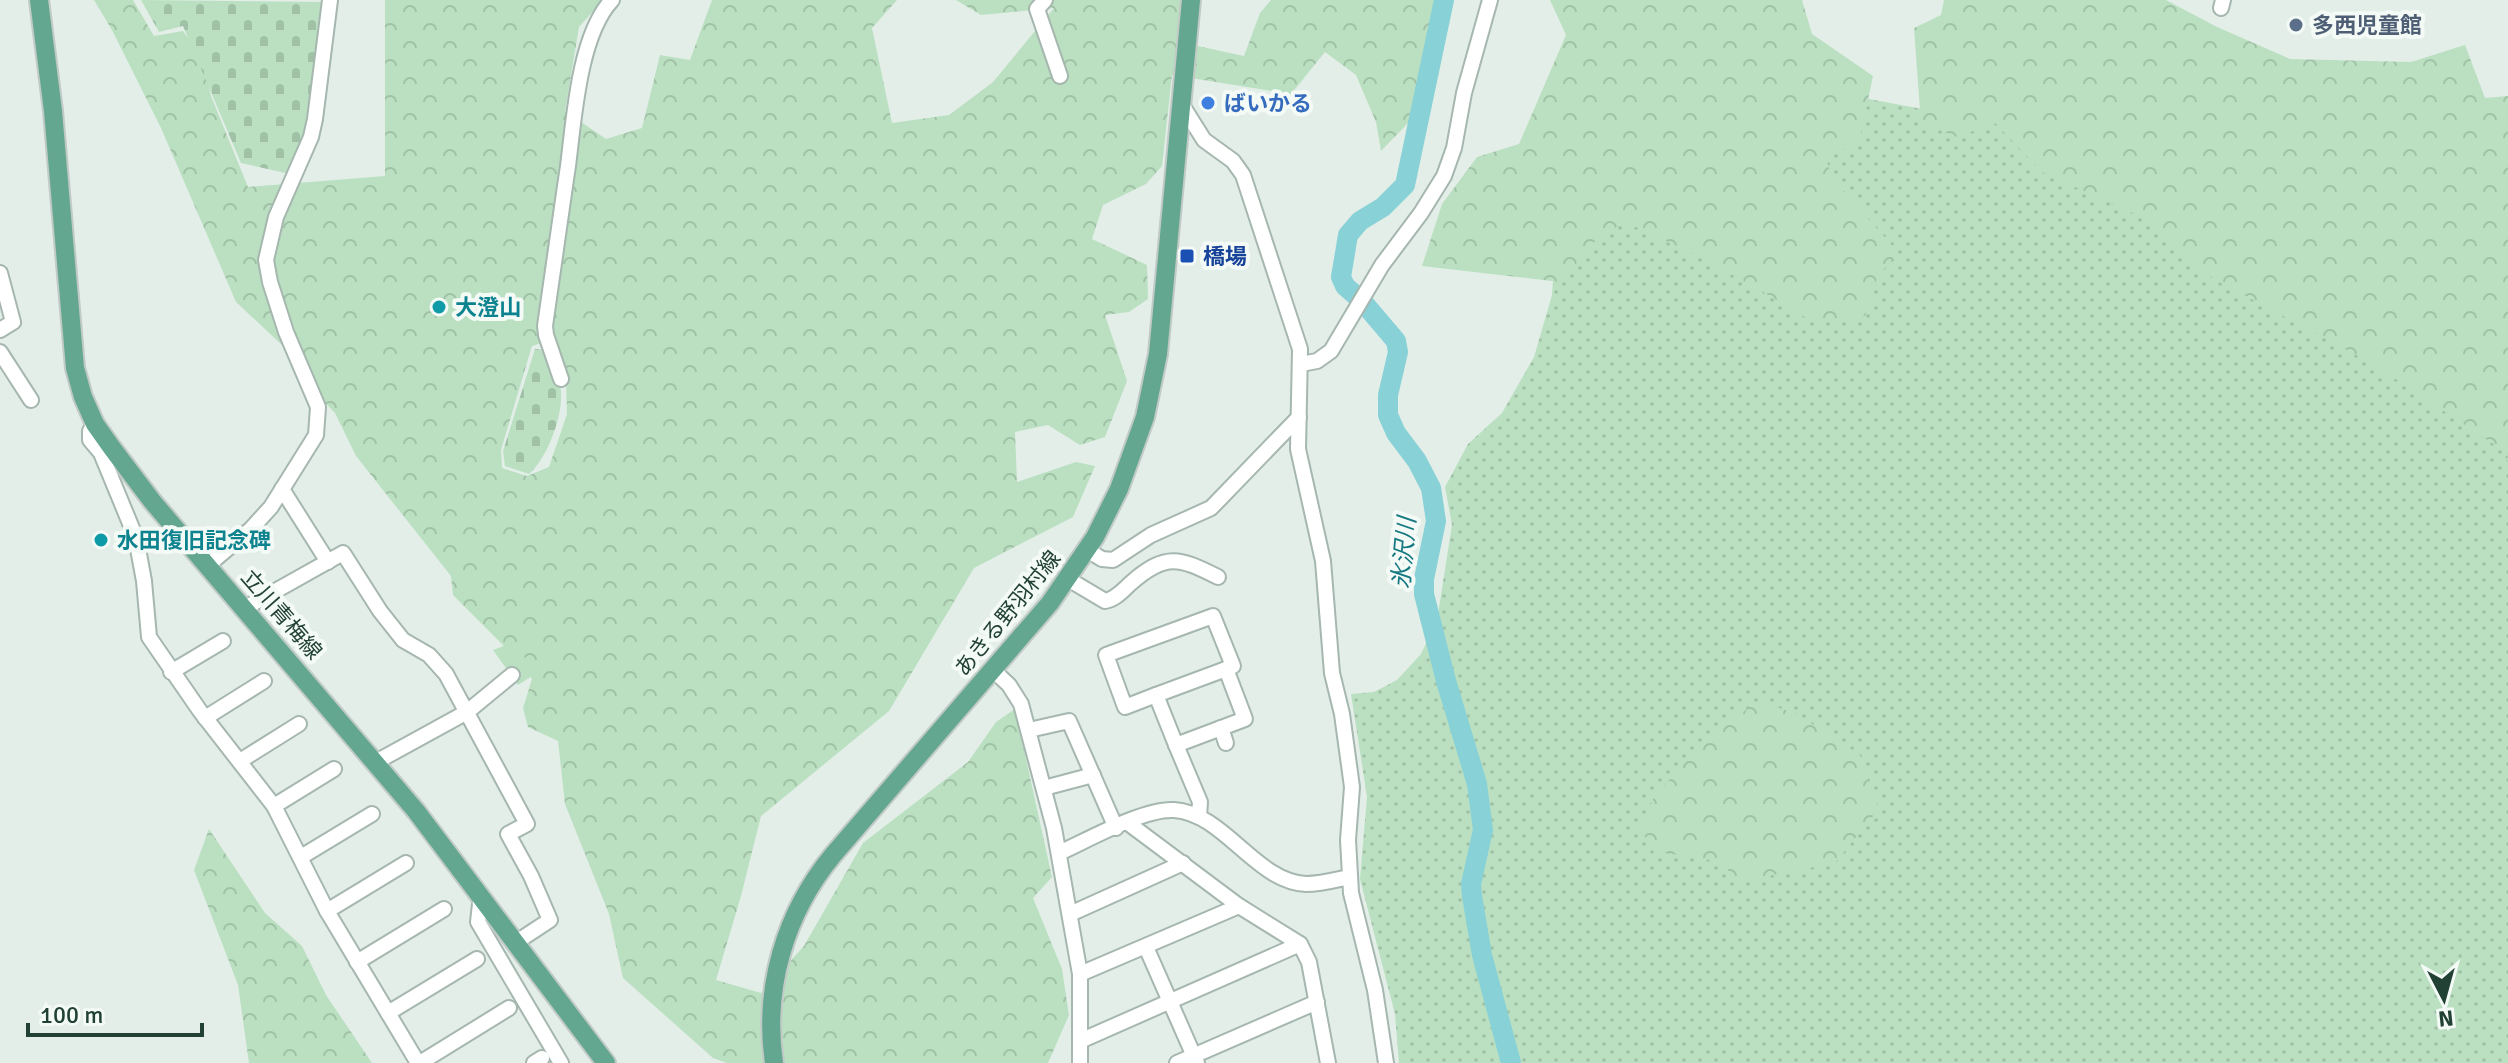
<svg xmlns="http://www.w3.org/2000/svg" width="2508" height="1063" viewBox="0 0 2508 1063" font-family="Signika,'Noto Sans JP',sans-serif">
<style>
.grass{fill:url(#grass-dots)}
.forest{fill:url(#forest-crowns);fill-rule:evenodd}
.cemetery{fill:url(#cemetery-stones)}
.park{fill:#bae0c1}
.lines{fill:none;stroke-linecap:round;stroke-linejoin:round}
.river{stroke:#87d1d7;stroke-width:20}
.minor-casing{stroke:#a5b7af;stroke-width:18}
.major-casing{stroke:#c1cac6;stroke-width:22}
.minor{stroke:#fff;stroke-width:14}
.major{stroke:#64a790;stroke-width:18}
.service-dot{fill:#5c6f8a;stroke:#f4faf6;stroke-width:3}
.shop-dot{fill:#3f7fe0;stroke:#f4faf6;stroke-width:3}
.transit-dot{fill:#1a4fb4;stroke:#f4faf6;stroke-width:3}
.culture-dot{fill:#0f9aa8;stroke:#f4faf6;stroke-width:3}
.labels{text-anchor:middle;stroke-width:8;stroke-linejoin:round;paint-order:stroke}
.service-label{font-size:22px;font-weight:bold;fill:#4e5e75;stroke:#f4faf6;text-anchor:start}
.shop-label{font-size:22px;font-weight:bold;fill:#366cbe;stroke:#f4faf6;text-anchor:start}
.transit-label{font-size:22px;font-weight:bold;fill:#164399;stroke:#f4faf6;text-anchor:start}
.culture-label{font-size:22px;font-weight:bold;fill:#0d838f;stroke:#f4faf6;text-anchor:start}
.street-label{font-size:22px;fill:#214135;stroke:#f4faf6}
.water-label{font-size:24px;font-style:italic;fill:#167982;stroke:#f4faf6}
</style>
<defs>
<pattern id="grass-dots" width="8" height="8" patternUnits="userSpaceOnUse" patternTransform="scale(2)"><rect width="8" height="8" fill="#bae0c1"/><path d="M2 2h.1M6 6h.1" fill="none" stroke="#a0c1a6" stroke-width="1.8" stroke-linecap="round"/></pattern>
<pattern id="forest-crowns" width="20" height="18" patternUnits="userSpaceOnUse" patternTransform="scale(2)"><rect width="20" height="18" fill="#bae0c1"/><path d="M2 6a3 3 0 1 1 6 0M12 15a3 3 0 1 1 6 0" fill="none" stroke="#a0c1a6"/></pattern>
<pattern id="cemetery-stones" width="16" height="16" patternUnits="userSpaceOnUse" patternTransform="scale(2)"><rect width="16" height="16" fill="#bae0c1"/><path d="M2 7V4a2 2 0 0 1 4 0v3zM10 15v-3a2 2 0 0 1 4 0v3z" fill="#a0c1a6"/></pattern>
</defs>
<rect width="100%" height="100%" fill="#e3eee8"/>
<polygon class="grass" points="1837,93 1933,111 1960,96 2508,423 2508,1063 1399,1063 1395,1014 1360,879 1367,797 1351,694 1374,692 1397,680 1421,654 1437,620 1452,525 1445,487 1468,444 1502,413 1534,357 1552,295 1556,233 1571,206 1806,215"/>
<g class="forest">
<path d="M94,0H133L154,36L183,31L202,57L211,96L248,187L385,176V0H603L579,27L565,111L606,139L642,128L660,55L690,60L712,0H897L872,28L892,123L949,115L993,82L1054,8L981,15L956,0H1181L1179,42L1244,56L1260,13L1271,0H1450L1414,117L1381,151L1376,122L1356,75L1325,52L1291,94L1172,75L1162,166L1146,184L1103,205L1092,239L1147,265L1148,299L1129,312L1105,315L1127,381L1105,437L1080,445L1048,425L1015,432L1017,482L1076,462L1095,466L1073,517L974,568L889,711L761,816L741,896L716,980L761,993L804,946L863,843L968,762L996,722L1015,709L1052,877L1033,898L1062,969L1069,1015L1048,1063H727L713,1058L623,978L609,914L565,804L558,741L528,727L523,708L532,679L506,648L453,595L451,576L356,456L335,413L295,371L282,345L236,302L161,128L112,30ZM553,339L566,380L567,414L549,467L527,476L502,468L501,450L532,346Z"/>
<path d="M1550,0H1802L1812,34L1873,76L1858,147L1824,153L1833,179L1898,252L1877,278L1865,316L1816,324C1754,285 1692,251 1624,222L1593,243L1561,282L1422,266L1442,204L1477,157L1519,144L1566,35Z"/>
<polygon points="1944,0 2166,0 2217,27 2290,59 2411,62 2465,45 2485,98 2508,96 2508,462 2501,449 2373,364 2214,279 2137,215 2042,172 1995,123 1957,137 1921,123 1914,28 1941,15"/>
<polygon points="1759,701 1797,714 1860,755 1879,809 1835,863 1737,882 1722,862 1653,851 1641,830 1653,799 1676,772 1721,727"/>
<polygon points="209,829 265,913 302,946 326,995 372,1063 249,1063 238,985 194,870"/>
</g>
<g class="cemetery">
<polygon points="141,0 326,2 311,119 290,174 241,163 183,26 159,32"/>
<path d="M535,349L546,350C551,363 560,379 561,392C563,416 547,459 529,474L505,466L503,451Z"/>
</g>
<polygon class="park" points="515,642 535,674 518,685 493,650"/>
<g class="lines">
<polyline class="river" points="1444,0 1405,185 1383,207 1360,221 1348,235 1341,277 1345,286 1362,301 1396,341 1398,352 1388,395 1388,415 1396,433 1417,461 1431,488 1436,521 1424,579 1424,594 1446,681 1477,784 1483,830 1471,884 1472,896 1482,955 1511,1063"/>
<g class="minor-casing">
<g id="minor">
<polyline points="1045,0 1037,9 1060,76"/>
<polyline points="2221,8 2223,0"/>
<polyline points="1182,105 1204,140 1233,161 1243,175 1300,349 1298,449 1323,561 1332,673 1342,714 1352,787 1348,840 1351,893 1375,990 1386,1063"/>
<polyline points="0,273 13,322 0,330"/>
<polyline points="0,352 31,400"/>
<polyline points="1301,364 1317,361 1331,351 1382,265 1421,213 1444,176 1454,148 1464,93 1490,0"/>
<path d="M561,379L546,335L545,326C553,272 560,219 568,166C574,119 579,35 612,0"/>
<polyline points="95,424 90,431 90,440 101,453 136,538 144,581 149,637 200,711 274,806 327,911 418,1063"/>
<polyline points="282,489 328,562"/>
<polyline points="1087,550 1102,559 1113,560 1151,535 1211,508 1299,417"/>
<polyline points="207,566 251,529 271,507 316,435 318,407 286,332 270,282 266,260 276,217 311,137 315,119 330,0"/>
<path d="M1068,579L1105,601C1116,599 1123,590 1131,583C1166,552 1180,558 1218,577"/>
<polyline points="245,608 343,553 380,611 403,640 429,655 446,674 527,824 508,834 531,876 550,920 515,943"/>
<polygon points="1213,616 1233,666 1226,669 1245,719 1176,745 1156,695 1125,707 1106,655"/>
<polyline points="993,670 1009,685 1021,704 1054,828 1080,974 1080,1063"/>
<polyline points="171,672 223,641"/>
<polyline points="1156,695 1226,669"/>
<polyline points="205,718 264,681"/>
<polyline points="1221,728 1226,743"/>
<polyline points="1029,730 1069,721 1116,828"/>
<polyline points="1176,745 1200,802 1199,817"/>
<polyline points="240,761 299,724"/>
<polyline points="376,762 467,712 512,675"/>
<polyline points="1044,788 1093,775"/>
<polyline points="274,806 334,769"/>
<polyline points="1128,823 1239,906 1300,944 1309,962 1328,1063"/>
<path d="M1059,853C1088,840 1144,808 1174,810C1224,813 1256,882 1306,884C1320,884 1335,880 1349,877"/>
<polyline points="301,857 372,814"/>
<polyline points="481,895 478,922 561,1063"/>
<polyline points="327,911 406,863"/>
<polyline points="1070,914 1183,863"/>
<polyline points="1146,947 1197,1063"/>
<polyline points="357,962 444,909"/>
<polyline points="1080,974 1239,906"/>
<polyline points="388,1013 477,959"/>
<polyline points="1080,1041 1300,944"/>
<polyline points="420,1063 509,1008"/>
<polyline points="534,1063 542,1058"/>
<polyline points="1177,1063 1317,1002"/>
</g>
</g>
<g class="major-casing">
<g id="major">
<polyline points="39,0 53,111 75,368 83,397 95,424 112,448 152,501 416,811 606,1063"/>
<path d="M774,1063C763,988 785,913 833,855L1050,603L1095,537L1119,489L1145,417L1158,354L1191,0"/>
</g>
</g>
<use href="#minor" class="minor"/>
<use href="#major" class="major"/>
</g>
<circle class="service-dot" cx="2296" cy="25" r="8"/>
<circle class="shop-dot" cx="1208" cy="103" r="8"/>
<rect class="transit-dot" x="1179" y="248" width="16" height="16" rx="4"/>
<g class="culture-dot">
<circle cx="439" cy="307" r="8"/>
<circle cx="101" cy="540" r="8"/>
</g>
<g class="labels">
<g class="service-label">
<text x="2312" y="33">多西児童館</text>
</g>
<g class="shop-label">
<text x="1224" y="111">ばいかる</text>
</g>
<g class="transit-label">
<text x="1203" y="264">橋場</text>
</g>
<g class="culture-label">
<text x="455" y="315">大澄山</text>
<text x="117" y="548">水田復旧記念碑</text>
</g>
<g class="street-label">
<text transform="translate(1007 613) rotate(-51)" y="8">あきる野羽村線</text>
<text transform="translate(282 614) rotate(49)" y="8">立川青梅線</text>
</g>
<g class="water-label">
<text transform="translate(1404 553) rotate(-85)" y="8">氷沢川</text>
</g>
</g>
<g transform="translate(2444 999) rotate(174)" stroke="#f4faf6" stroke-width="6" paint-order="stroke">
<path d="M0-6L14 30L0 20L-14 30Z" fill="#214135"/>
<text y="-12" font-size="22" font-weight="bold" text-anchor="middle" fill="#214135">N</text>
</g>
<path d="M28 1023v12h174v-12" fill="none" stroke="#214135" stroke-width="4"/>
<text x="40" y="1023" font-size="24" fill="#214135" stroke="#f4faf6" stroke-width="6" paint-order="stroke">100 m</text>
</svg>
